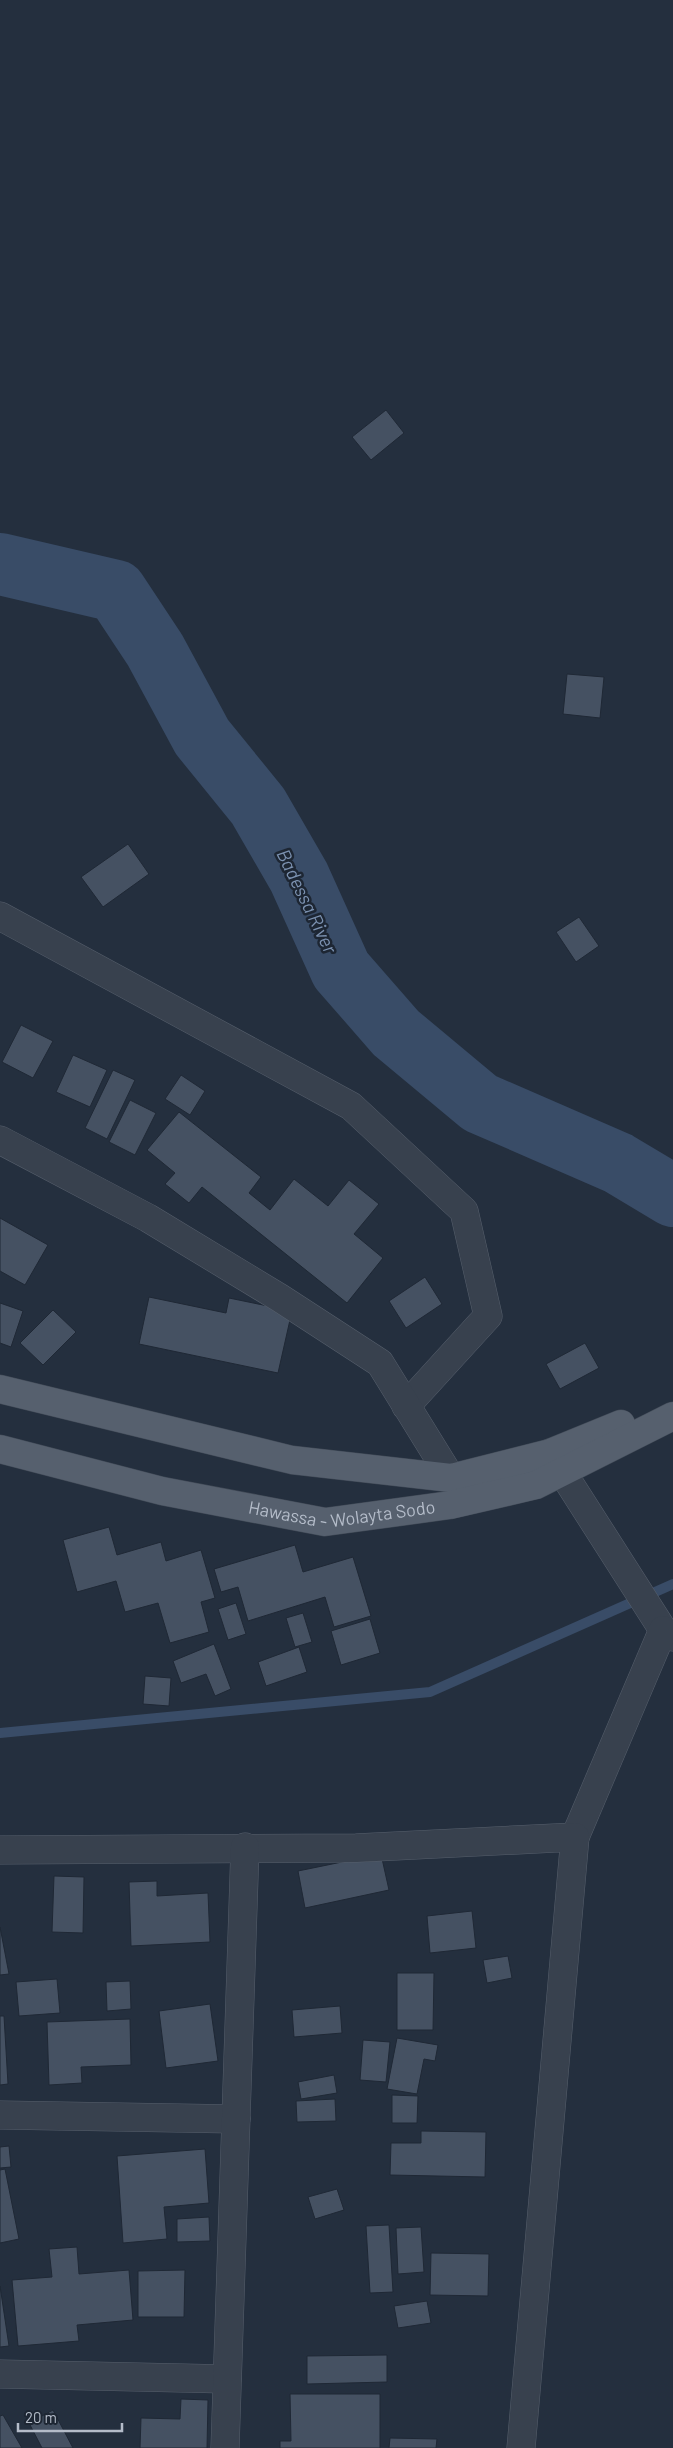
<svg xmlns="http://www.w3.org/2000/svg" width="673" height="2448" viewBox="0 0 673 2448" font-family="Barlow,sans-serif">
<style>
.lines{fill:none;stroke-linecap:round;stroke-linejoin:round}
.stream{stroke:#394c67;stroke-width:10}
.river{stroke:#394c67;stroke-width:62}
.building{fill:#455162;stroke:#1f2835}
.minor-casing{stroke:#565f6c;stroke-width:29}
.major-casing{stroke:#414a57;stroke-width:29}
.minor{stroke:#38414e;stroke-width:28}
.major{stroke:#56606e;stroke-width:28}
.labels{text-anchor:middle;stroke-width:5;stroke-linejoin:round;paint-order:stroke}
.street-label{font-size:18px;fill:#b4bcc9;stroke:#1d2633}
.water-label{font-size:19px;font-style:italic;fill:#7c92b1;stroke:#1d2633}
</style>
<rect width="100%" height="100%" fill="#242f3e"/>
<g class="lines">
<polyline class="stream" points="0,1733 430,1692 673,1584"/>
<polyline class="river" points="0,564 116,591 155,650 202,737 258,806 299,877 341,970 396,1033 480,1103 618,1163 673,1196"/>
</g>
<g class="building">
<polygon points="386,410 404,433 371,460 352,437"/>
<polygon points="567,674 604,677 600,718 563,714"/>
<polygon points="128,844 149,874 103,907 81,877"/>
<polygon points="579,917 599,946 576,962 556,932"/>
<polygon points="21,1025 53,1041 33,1078 2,1062"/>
<polygon points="73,1055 107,1070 90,1107 56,1092"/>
<polygon points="113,1070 135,1080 107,1139 85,1128"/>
<polygon points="181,1075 205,1091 190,1115 165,1099"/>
<polygon points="130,1100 156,1113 135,1155 109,1142"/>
<polygon points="179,1112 261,1177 249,1193 270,1210 294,1179 328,1206 349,1180 379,1204 354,1234 383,1258 347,1303 202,1187 189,1203 165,1184 175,1173 147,1150"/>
<polygon points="0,1218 48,1245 25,1285 0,1271"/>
<polygon points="425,1277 442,1304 406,1328 389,1301"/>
<polygon points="149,1297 226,1313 229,1298 292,1311 278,1373 139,1344"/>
<polygon points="0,1303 23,1311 11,1347 0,1343"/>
<polygon points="53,1310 76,1332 43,1365 20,1343"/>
<polygon points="585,1343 599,1368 560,1389 546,1364"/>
<polygon points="109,1527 117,1555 161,1542 166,1561 201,1550 215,1598 201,1602 209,1632 170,1643 158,1603 125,1612 116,1581 77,1592 63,1540"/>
<polygon points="295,1545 303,1572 353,1557 371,1616 334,1627 325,1597 248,1621 238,1587 221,1592 214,1569"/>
<polygon points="236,1603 246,1634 228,1640 218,1609"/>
<polygon points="303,1613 312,1642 295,1647 286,1618"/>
<polygon points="370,1619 380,1653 341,1665 331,1631"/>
<polygon points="214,1644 231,1689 215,1696 206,1674 181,1683 173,1661"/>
<polygon points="299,1647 307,1672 266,1686 258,1662"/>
<polygon points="145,1676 171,1678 169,1706 143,1704"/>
<polygon points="381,1854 389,1890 305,1908 298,1871"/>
<polygon points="54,1876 84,1877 83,1933 52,1932"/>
<polygon points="157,1881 157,1896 208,1893 210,1942 131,1946 129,1882"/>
<polygon points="472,1911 476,1948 430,1953 427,1916"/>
<polygon points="0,1927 9,1974 0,1975"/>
<polygon points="508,1956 512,1978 487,1983 483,1960"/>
<polygon points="397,1973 434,1973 433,2030 397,2030"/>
<polygon points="57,1979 60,2013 19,2016 16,1982"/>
<polygon points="130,1981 131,2009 107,2011 106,1982"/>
<polygon points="210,2004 218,2061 166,2068 159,2011"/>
<polygon points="340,2006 342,2033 294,2037 292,2010"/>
<polygon points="0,2016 4,2016 8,2084 0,2085"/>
<polygon points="130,2019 131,2065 81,2067 82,2083 49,2085 47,2022"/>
<polygon points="397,2038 438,2045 435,2061 424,2059 417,2094 387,2089"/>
<polygon points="363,2040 390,2042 386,2082 360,2080"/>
<polygon points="334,2075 337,2093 301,2099 298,2082"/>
<polygon points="392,2095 418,2096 417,2123 392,2123"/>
<polygon points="335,2099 336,2121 297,2122 296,2101"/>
<polygon points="421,2131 486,2132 485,2177 390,2175 391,2143 421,2143"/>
<polygon points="9,2146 11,2167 0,2168 0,2147"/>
<polygon points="205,2149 209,2203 164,2207 167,2239 123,2243 117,2156"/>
<polygon points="5,2169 19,2239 0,2243 0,2170"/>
<polygon points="337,2189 344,2210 315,2219 308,2197"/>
<polygon points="209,2217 210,2241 177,2242 177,2219"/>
<polygon points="389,2225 393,2292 370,2293 366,2226"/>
<polygon points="421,2227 424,2272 398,2274 396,2228"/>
<polygon points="77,2247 79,2274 129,2270 133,2320 77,2325 79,2341 18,2346 12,2280 52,2277 49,2249"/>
<polygon points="431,2253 489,2254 488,2296 430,2295"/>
<polygon points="185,2270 184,2317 138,2317 138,2271"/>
<polygon points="0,2286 9,2346 0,2347"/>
<polygon points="427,2301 431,2323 398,2328 394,2306"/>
<polygon points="387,2355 387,2382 307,2384 307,2356"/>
<polygon points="290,2394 380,2394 380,2448 280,2448 280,2441 291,2441"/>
<polygon points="181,2399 208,2400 207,2448 140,2448 141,2418 180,2419"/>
<polygon points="53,2410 73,2448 42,2448 29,2423"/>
<polygon points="3,2415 22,2448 0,2448 0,2416"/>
<polygon points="390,2438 437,2439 436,2448 389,2448"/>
</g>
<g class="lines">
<g class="minor-casing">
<g id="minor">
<polyline points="0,916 351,1106 464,1211 488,1316 406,1406"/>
<polyline points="0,1140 148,1218 280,1298 380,1363 451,1478"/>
<polyline points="550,1453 663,1630 673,1637"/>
<polyline points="575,1837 663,1630"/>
<polyline points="0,1850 356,1848 575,1837 521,2448"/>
<polyline points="0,2115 236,2119"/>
<polyline points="0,2374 227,2379"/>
<polyline points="225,2448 245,1847"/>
</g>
</g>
<g class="major-casing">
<g id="major">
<polyline points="0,1389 292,1460 451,1478 550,1453 621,1424"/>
<path id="s1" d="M0,1449L162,1491L325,1522L450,1505L536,1485L673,1416"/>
</g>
</g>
<use href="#minor" class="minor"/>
<use href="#major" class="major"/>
</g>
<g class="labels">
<g class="street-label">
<text dy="6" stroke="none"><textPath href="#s1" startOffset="350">Hawassa - Wolayta Sodo</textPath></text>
</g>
<g class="water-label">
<text transform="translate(307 901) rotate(64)" y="7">Badessa River</text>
</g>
</g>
<path d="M18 2423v8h104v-8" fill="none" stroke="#b4bcc9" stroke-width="2.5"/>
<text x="25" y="2423" font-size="15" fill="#b4bcc9" stroke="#1d2633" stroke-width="4" paint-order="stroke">20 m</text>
</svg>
